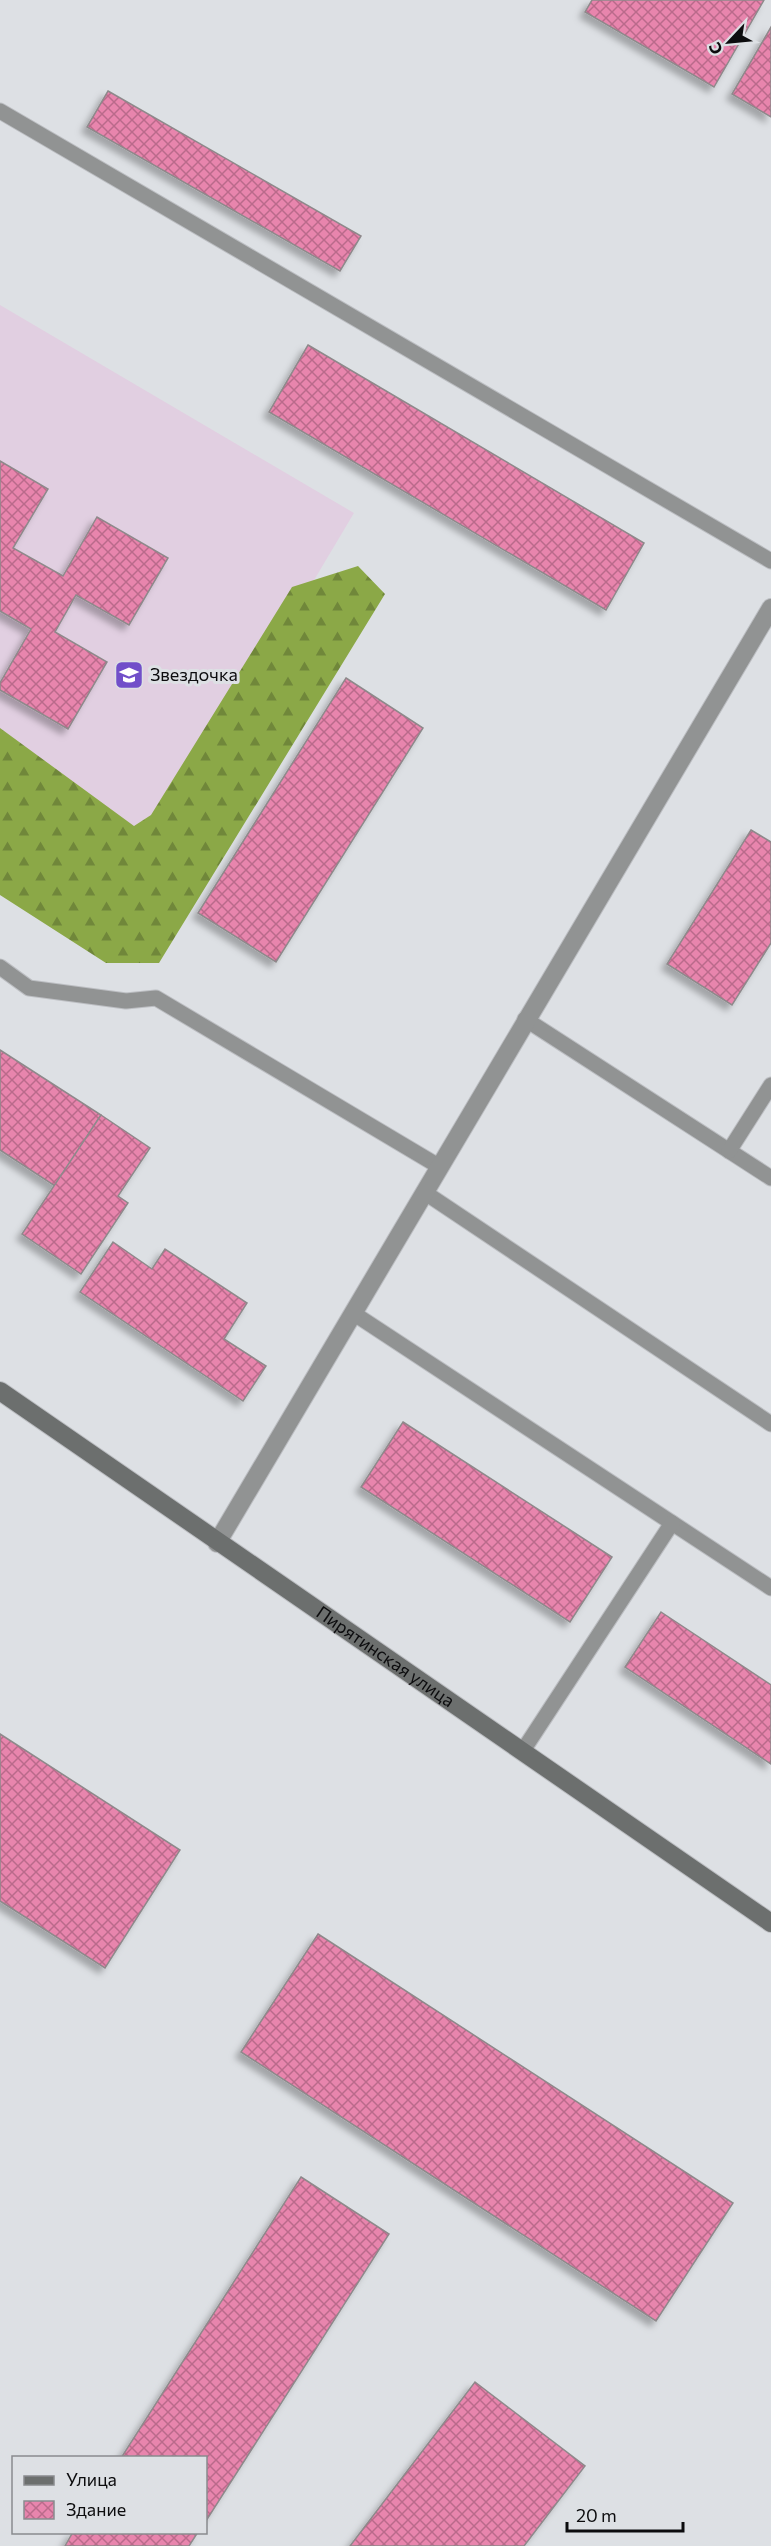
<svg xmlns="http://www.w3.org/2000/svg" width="771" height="2546" viewBox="0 0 771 2546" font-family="Commissioner,sans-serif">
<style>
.education{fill:#e1cfe1}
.forest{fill:url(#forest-firs)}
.building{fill:url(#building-cross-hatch);stroke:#8e898b;stroke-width:1.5;filter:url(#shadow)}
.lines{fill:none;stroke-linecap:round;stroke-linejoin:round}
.lane-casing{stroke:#bcbec2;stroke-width:17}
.street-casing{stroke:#bcbec2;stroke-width:20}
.secondary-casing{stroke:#bcbec2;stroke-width:20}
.lane{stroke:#919393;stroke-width:15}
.street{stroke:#919393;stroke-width:18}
.secondary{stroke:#6c6f6e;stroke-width:18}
.labels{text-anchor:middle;stroke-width:6;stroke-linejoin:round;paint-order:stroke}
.poi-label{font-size:18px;fill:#0c0c0e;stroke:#dde0e4;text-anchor:start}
.street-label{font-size:18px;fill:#0c0c0e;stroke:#dde0e4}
</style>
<defs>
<pattern id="forest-firs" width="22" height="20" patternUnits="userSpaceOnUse" patternTransform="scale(1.5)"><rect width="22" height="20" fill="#8ba847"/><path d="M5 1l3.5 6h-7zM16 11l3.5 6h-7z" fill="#70873a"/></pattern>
<pattern id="building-cross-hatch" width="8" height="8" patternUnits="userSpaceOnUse" patternTransform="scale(1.5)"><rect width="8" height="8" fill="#e885ad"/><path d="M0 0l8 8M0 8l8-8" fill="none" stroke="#ba6b8b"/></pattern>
<filter id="shadow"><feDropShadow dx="-5.5" dy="5.5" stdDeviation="3" flood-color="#0004"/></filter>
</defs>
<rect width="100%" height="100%" fill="#dde0e4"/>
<polygon class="education" points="0,305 354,513 117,911 0,836"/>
<polygon class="forest" points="358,566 385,594 159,963 106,963 0,895 0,728 134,826 151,815 292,587"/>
<g class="building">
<polygon points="592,0 764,0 714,87 585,12"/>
<polygon points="771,27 771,117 732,94"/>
<polygon points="108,91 361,236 340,271 87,127"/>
<polygon points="308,345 644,543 606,610 269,412"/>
<polygon points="0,461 48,489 13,548 63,576 97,517 168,558 129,625 76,595 55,632 107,662 68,729 0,690 0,683 31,629 0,611"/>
<polygon points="346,678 423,728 276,962 198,913"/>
<polygon points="751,830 771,842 771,943 732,1005 667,964"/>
<polygon points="0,1050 101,1115 55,1186 0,1150"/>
<polygon points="101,1115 150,1148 118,1196 128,1203 81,1274 22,1234"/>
<polygon points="113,1242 152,1269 165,1249 247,1303 224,1339 266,1366 243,1401 80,1292"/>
<polygon points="403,1422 612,1557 570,1622 361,1487"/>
<polygon points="661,1612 771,1685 771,1764 625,1667"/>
<polygon points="0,1734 180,1850 105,1968 0,1901"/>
<polygon points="318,1934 733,2203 656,2321 241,2052"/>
<polygon points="301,2177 389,2234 206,2521 206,2458 121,2458"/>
<polygon points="475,2382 585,2466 524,2546 350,2546"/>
<polygon points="73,2532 198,2532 189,2546 65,2546"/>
</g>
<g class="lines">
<g class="lane-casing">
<g id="lane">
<polyline points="0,111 771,561"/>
<polyline points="0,967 29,988 126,1001 156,998 440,1167"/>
<polyline points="525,1019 771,1178"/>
<polyline points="729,1151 771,1085"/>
<polyline points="424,1192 771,1424"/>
<polyline points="353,1313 771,1588"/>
<polyline points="522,1752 672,1523"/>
</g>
</g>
<g class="street-casing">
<polyline id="street" points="217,1543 771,608"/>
</g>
<g class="secondary-casing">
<g id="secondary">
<path id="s1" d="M0,1391L771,1923"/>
</g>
</g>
<use href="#lane" class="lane"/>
<use href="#street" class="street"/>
<use href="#secondary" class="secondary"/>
</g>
<defs>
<g id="school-square" transform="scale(1.5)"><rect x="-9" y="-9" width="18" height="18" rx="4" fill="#714fc9" stroke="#dde0e4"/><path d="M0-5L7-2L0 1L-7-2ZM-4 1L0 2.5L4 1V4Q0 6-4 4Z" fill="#fff"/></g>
</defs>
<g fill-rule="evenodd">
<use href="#school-square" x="129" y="675"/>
</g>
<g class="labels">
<g class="poi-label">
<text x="150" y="681">Звездочка</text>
</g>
<g class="street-label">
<text dy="6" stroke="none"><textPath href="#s1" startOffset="468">Пирятинская улица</textPath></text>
</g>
</g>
<rect x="12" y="2456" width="195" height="78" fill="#dde0e4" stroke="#898b8e" stroke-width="1.5"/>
<rect x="24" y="2476" width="30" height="9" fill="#6c6f6e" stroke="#898b8e" stroke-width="1.5"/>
<text x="66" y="2486" font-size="18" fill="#0c0c0e">Улица</text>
<rect x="24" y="2501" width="30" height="18" fill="url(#building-cross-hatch)" stroke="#898b8e" stroke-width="1.5"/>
<text x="66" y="2516" font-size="18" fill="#0c0c0e">Здание</text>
<g transform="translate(729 42) rotate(244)" stroke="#dde0e4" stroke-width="4.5" paint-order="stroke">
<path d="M0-4.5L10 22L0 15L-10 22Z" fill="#0c0c0e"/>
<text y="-9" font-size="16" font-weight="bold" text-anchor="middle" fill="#0c0c0e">С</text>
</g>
<path d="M567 2522v9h116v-9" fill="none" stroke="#0c0c0e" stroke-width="3"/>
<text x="576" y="2522" font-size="18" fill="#0c0c0e" stroke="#dde0e4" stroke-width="4.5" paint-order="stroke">20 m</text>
</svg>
